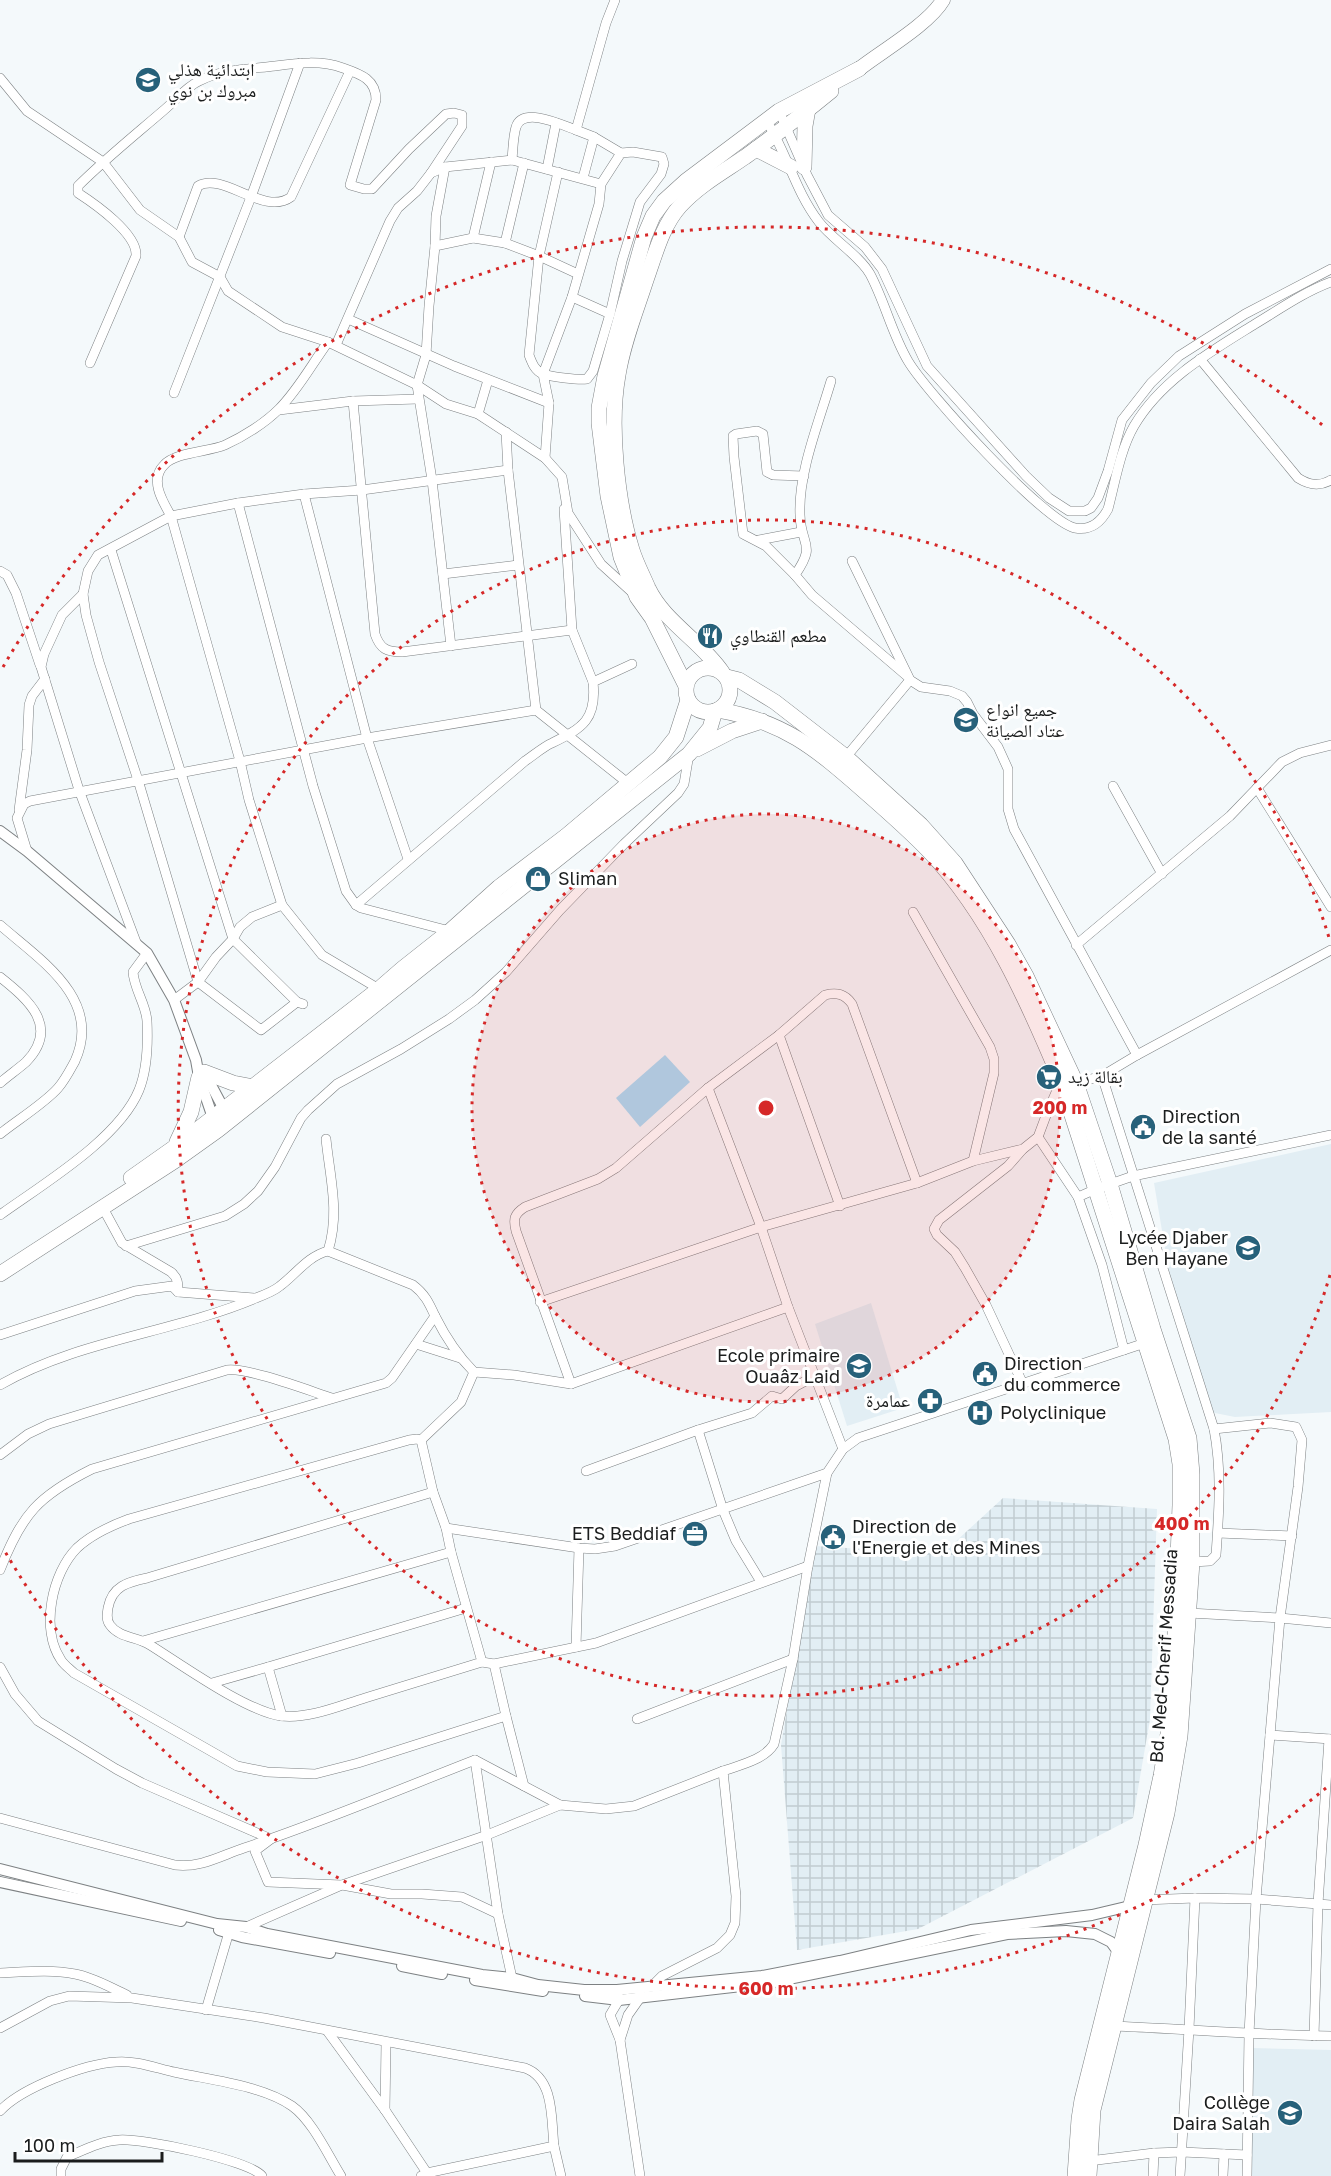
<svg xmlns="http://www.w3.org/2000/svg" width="1331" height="2176" viewBox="0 0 1331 2176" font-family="'Golos Text','Noto Naskh Arabic',sans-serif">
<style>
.built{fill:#e2eef4}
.industrial{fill:url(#industrial-grid)}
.garden{fill:#abddf6}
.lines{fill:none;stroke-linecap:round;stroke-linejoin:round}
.minor-casing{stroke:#7d8183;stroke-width:10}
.tertiary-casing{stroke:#7d8183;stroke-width:12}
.primary-casing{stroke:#7d8183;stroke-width:15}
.trunk-casing{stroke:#7d8183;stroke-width:16}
.minor{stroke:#fff;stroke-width:9}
.tertiary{stroke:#fff;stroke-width:10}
.primary{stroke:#fff;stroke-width:14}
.trunk{stroke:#fff;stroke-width:15}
.ring{fill:none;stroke:#d62828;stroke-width:3;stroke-dasharray:3 6}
.labels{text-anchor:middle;stroke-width:6;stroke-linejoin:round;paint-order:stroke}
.poi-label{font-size:18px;fill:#1b1d1d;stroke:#fff;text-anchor:start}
.street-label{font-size:18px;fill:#1b1d1d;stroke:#fff}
.centre{fill:#d62828;stroke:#fff;stroke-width:3}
.ring-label{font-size:18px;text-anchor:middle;font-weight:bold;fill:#d62828;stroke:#fff;stroke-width:6;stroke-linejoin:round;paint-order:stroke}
</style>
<defs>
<pattern id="industrial-grid" width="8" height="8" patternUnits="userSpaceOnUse" patternTransform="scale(1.5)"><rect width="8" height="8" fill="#e2eef4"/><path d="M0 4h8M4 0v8" fill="none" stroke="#c1ccd1"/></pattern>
</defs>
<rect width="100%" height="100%" fill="#f4f9fb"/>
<g class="built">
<polygon points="1331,1144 1331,1412 1235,1417 1210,1412 1176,1314 1154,1183"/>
<polygon points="871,1303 903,1408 847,1426 815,1324"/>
<polygon points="1252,2048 1331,2050 1331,2176 1244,2176"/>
</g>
<polygon class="industrial" points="1003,1498 1157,1509 1150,1719 1133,1818 918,1929 797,1950 781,1745 815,1546 942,1554"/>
<polygon class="garden" points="665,1055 690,1082 640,1127 616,1098"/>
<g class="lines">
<g class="minor-casing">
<g id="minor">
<polyline points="0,78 27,111 103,162 140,210 179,237 192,262 220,277 228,291 282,327 328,342 417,385 446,404 478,414 545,458 562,477 568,513 601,564 634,594"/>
<polyline points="779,111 807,175 828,215 865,247 882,269 927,366 1026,476 1049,498 1069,511 1085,511 1091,508 1098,498 1108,471 1122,420 1151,383 1179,356 1245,314 1331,269"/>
<path d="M766,120C787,153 795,191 819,222C832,239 860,256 870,274C885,302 892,334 908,361C927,393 1044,521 1075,528C1091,531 1101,522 1108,509C1115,483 1120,450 1134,426C1161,380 1210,352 1255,324C1280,309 1304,292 1331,282"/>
<polyline points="576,130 594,137 621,153"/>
<path d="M512,160C513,149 513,137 516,127C523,106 562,125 576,130L606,23L615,0"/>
<polyline points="547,169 556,123"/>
<polyline points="558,172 539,256 578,274"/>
<polyline points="583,178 594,137"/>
<path d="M179,237L198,186C223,171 264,217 291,197L350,71"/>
<polyline points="473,238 491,162"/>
<polyline points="505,243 524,163"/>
<polyline points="435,246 436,216 445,167"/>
<polyline points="572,297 610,314"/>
<polyline points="348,319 454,366 549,403"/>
<path d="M328,342C312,364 298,390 279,409C265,423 243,437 225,445C209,452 175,452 164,465C149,480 163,502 171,516L240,761L249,800L282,905L322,955L379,989"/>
<polyline points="336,345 390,221 398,208 417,191 431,173 445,167 512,160 601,184"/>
<path d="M1200,359L1298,478C1309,485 1319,487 1331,480"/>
<path d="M90,363L136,256C138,234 95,204 78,193V186C105,159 135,135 164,110C175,101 186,87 199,81C222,69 250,69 275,66C298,63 321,60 343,68C360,74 376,79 376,100L350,185L364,189H372L409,149L446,114L454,113L462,115V126L431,173"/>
<path d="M831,381C819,422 798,473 800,515C801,547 817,543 795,575L812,595L907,676"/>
<polyline points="174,393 251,197 300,63"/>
<path d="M353,401L375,634C380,649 387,652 402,652L572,630"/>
<polyline points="279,410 353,401 418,399"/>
<polyline points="478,414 488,380"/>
<polyline points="506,432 508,470 536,710"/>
<polyline points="304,494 367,738 408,859"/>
<polyline points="238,503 313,786 346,891 356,905 361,908 450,931"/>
<polyline points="564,509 572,630 593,682"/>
<polyline points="759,540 801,532"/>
<polyline points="111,550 233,939 297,1002 303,1004"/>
<polyline points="852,561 910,680 921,687 950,691 962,696 967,702 973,714 998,747 1008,769 1008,809 1014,829 1137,1055 1102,1076 1076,1083"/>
<polyline points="0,571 7,575 16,593 40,665"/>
<polyline points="443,574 518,565"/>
<polyline points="795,575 766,546 743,534 734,457 733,436 736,434 757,431 763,434 767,472 773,475 804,476"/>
<polyline points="83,594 62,615 44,654 41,667 79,790 136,942"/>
<path d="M451,646L432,480L417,385L426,355L429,306L435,246L473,238L505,243L539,256L529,355C532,363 535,371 543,374C552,377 577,380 587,379L593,371L610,314L622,261L640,202L661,174L664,164L662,157L633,152L621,153L601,184L599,204L572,297L543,374L549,403L545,458"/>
<polyline points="846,757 910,680"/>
<polyline points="1113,786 1162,874"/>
<polyline points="1257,788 1331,907"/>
<polyline points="19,810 27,750 29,705 32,696 45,679"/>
<polyline points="27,851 17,818 24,804 30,801 367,738 536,710 629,784"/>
<path d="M356,905L525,761C534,755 543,747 552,743C583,728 597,719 593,682L632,664"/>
<polyline points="913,912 990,1047 994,1059 994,1073 973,1161"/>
<path d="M0,925C40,960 103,999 75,1061C70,1070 65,1080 58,1088C45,1103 16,1121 0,1134"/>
<polyline points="1076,945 1230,816 1282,762 1300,753 1331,745"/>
<path d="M0,977C29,1000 60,1027 26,1062C18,1069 8,1076 0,1083"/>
<polyline points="174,1000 198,982 216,957 233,939 240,927 252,917 282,905"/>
<polyline points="297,1002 261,1030 198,982 138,780 99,662 86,615 83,594 88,571 98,555 171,516 238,503 304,494 362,490 508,470"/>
<polyline points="779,1035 840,1206"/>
<polyline points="1137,1055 1331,950"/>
<path d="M1102,1076L1214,1429C1222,1471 1219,1513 1216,1555L1210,1561L1192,1562"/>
<polyline points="1038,1137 1078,1197"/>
<path d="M326,1139C330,1178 340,1213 328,1251"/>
<path d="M103,1208L122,1243L171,1272C178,1278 178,1283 178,1292"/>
<path d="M0,1215C43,1184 119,1139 139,1090C147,1070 148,1042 147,1021C146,1004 134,989 133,972L147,953"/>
<polyline points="126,1246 225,1216 244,1204 258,1191 275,1167 301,1118 308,1110 337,1084 401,1049 449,1019 475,1000 506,972 560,910 624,844 678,793 684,784 689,754"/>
<polyline points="540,1302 761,1227 917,1183 973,1161 1023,1149 1038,1137 1047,1113 1061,1081"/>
<polyline points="788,1307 843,1449"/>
<polyline points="0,1335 135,1291 172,1286 178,1292 254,1298"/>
<polyline points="416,1344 460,1358"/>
<polyline points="1124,1350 1102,1265 1078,1197 1096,1189 1133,1176 1331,1135"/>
<polyline points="474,1372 461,1402 421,1440 433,1492 446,1528 579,1548 595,1549 615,1546 827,1473"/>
<polyline points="1022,1382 986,1305 965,1268 955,1252 937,1235 934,1229 939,1220 1008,1166 1022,1150"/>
<path d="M571,1384L516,1231C513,1219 514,1214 525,1207L598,1179L616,1168L708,1088L779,1035L825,995C837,992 845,994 852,1004L917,1183"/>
<path d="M0,1385C78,1340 173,1333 256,1298C264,1295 274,1291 280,1286C296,1274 308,1256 328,1251L413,1285C425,1294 429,1303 435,1316C445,1336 458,1356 474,1372L514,1375L571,1384L788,1307L761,1227L708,1088"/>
<polyline points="1214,1429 1270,1423 1296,1427 1302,1440 1298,1487 1280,1618 1256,1899 1249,2034 1247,2176"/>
<polyline points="698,1430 723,1510 736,1541 761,1582"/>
<path d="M421,1440L417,1439L409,1440L129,1519C110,1526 92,1534 77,1548C52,1573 40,1629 61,1660C64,1665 70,1669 74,1673L237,1766L267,1772L315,1774L358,1763L506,1716L524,1786"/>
<path d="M0,1455L28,1434L49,1424L227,1370C247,1367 310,1391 332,1398"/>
<polyline points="586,1471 698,1430 752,1413 772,1396 782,1399 796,1386 815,1376"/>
<path d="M433,1492L147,1578C128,1582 112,1586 108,1608C107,1614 106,1620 110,1625C119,1638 138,1637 150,1645C182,1665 246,1711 281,1716C309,1719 339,1706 365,1698C404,1686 443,1674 482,1662L451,1552"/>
<polyline points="1218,1533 1292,1536"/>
<path d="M0,1570C22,1514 38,1496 92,1469L386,1383L392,1378L435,1316"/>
<polyline points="1189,1613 1280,1618 1331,1623"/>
<polyline points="143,1641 451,1552 446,1528"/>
<polyline points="576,1647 579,1548"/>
<polyline points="482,1662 494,1664 596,1643 808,1566"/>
<polyline points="494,1664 506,1716"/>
<polyline points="0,1667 15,1694 38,1721 116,1769 142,1783 271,1839 255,1851 268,1882 342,1885 391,1894 422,1894 462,1897 498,1914"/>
<polyline points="212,1683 268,1667"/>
<polyline points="282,1716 268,1667 466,1608"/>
<polyline points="637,1719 793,1659"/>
<polyline points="1270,1735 1331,1739"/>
<polyline points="475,1760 498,1914 512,1978"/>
<path d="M0,1818L175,1865C201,1868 220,1856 244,1848C322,1822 398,1790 475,1760L560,1805"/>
<polyline points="1143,1900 1195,1898 1256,1899 1331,1905"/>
<polyline points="246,1927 342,1885 487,1835 560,1805 606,1809 634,1806 723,1771"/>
<path d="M0,1973C24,1972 51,1969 75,1974C93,1977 111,1988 127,1995"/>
<path d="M652,1986L662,1976L717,1948L730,1935L735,1923L736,1896L723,1771C740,1765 764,1760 774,1744L793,1659L808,1566L827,1473L843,1449L858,1438L1145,1343"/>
<polyline points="618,1995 619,2000 610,2015 620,2040 640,2176"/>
<polyline points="206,2010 229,1932"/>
<path d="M1113,2026C1186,2029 1258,2035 1331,2036"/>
<path d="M0,2028L50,2001L69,1996L132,1998L264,2018L525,2068C555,2079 551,2120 554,2146L427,2173L421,2176"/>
<polyline points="328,2032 385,2110 427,2173"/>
<polyline points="1314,2036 1318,1904 1329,1739"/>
<polyline points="620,2040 628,2015 640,1998 640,1993"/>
<polyline points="385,2110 386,2043"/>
<path d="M0,2111C21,2088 84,2064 116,2062C134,2060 156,2068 174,2072C210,2080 261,2085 292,2106C312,2120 328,2155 341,2176"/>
<polyline points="554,2146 561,2176"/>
<polyline points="1089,2161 1154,2153 1182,2152 1247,2155"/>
<path d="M61,2176V2169L67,2157C84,2150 101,2141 119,2140C142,2138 249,2160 262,2176"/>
<polyline points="1153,2176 1154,2153"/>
<polyline points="1180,2176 1189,2029 1195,1898"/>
<polyline points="1223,2176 1224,2154"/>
</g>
</g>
<g class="tertiary-casing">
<g id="tertiary">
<polyline points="0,831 27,851 147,953 174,1000 196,1060 199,1077 215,1124"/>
<polyline points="203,1070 227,1115"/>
<polyline points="0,1869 217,1924 246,1927 267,1934 482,1975 512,1978 538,1985 584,1990 617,1990 762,1976 840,1961 971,1930 1092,1915 1130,1906"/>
<polyline points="0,1882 181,1921"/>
<polyline points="219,1930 242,1937 330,1953"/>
<polyline points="402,1966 442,1974"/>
<polyline points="475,1980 543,1991"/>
<polyline points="585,1996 619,2000 769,1983 1007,1934 1066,1931 1095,1934 1111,1942 1119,1953"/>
</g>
</g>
<g class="primary-casing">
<path id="primary" d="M859,69C882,51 929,24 943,0"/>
</g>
<g class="trunk-casing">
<g id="trunk">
<polyline points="756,149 791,167"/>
<polyline points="804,167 805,126 808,109"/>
<circle cx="708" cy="690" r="22"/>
<path d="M722,672C701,641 664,622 648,588C643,576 636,563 632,550C617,502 609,425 618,375C623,343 636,311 646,280C655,255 662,226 680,206C698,186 723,172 745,157C774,136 803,114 831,91"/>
<polyline points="727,677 739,680 775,702 846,757 921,825 955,863 1008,944 1026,976 1076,1083 1110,1184 1153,1329 1189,1438 1192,1474 1192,1562 1180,1736 1167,1813 1093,2110 1089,2176"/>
<polyline points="686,686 652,618 637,597 621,557 608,496 599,423 599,408 605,376 644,237 653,216 664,201 686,181 779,111 859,69"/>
<path d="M718,710C783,721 815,748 863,790C886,810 909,830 930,852C990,916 1028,1002 1061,1081L1176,1439L1180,1464V1505L1174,1665L1168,1734L1161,1776L1146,1845L1082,2100L1079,2119L1075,2176"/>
<polyline points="697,749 732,731 762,721"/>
<polyline points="204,1072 233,1083 254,1087"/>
<polyline points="177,1142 191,1112 199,1077"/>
<polyline points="131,1178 175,1147 379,989 402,969 450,931 499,887 566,836 660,757 676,737 688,700"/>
<polyline points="0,1274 176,1160 218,1130 689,754 710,728 715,711"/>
</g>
</g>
<use href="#minor" class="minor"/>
<use href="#tertiary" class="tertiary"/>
<use href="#primary" class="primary"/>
<use href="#trunk" class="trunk"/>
</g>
<circle cx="766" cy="1108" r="294" fill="#d62828" fill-opacity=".12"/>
<g class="ring">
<circle cx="766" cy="1108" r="294"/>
<path d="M1330 1275A588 588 0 1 1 1330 941"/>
<path d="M1326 1788A881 881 0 0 1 3 1548M3 667A881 881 0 0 1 1326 428"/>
</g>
<defs>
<g id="school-disc" transform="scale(1.35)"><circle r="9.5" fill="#27617a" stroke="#fff"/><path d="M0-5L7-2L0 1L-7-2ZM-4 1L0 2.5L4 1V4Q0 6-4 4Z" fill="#fff"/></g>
<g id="restaurant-disc" transform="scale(1.35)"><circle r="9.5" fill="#27617a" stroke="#fff"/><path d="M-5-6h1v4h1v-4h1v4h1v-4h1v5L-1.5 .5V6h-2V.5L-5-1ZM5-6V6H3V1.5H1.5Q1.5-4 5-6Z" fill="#fff"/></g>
<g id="shop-disc" transform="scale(1.35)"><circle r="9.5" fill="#27617a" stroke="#fff"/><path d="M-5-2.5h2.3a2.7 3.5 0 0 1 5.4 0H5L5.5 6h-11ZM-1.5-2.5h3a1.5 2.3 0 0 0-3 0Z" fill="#fff"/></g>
<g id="supermarket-disc" transform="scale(1.35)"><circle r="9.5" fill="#27617a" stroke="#fff"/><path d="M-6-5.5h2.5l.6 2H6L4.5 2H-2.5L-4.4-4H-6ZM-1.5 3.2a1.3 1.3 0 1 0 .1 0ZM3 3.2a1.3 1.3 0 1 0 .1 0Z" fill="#fff"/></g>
<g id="civic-disc" transform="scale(1.35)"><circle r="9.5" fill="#27617a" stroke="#fff"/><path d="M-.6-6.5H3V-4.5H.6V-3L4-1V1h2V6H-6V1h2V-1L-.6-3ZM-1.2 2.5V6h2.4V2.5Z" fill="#fff"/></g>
<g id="pharmacy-disc" transform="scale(1.35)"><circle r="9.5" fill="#27617a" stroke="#fff"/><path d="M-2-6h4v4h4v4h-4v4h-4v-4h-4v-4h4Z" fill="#fff"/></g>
<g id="hospital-disc" transform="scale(1.35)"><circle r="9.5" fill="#27617a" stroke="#fff"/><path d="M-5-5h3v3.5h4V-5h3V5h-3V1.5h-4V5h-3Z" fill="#fff"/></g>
<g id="office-disc" transform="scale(1.35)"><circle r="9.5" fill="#27617a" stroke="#fff"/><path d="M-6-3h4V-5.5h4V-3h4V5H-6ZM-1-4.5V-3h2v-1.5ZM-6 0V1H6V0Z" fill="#fff"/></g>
</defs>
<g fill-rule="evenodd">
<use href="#school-disc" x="148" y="80"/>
<use href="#restaurant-disc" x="710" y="636"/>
<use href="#school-disc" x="966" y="720"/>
<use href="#shop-disc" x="538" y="879"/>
<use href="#supermarket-disc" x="1049" y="1077"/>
<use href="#civic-disc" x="1143" y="1127"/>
<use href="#school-disc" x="1248" y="1248"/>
<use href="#school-disc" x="859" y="1366"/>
<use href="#civic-disc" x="985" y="1374"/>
<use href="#pharmacy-disc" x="930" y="1401"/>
<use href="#hospital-disc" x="980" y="1413"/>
<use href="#office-disc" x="695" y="1534"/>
<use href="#civic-disc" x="833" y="1537"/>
<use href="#school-disc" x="1290" y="2113"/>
</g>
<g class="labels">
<g class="poi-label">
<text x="168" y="76">ابتدائية هذلي<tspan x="168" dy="21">مبروك بن نوي</tspan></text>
<text x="730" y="642">مطعم القنطاوي</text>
<text x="986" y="716">جميع انواع<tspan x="986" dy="21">عتاد الصيانة</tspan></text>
<text x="558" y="885">Sliman</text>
<text x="1068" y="1083">بقالة زيد</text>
<text x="1162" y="1123">Direction<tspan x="1162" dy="21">de la santé</tspan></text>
<text x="1228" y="1244" text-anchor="end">Lycée Djaber<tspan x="1228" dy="21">Ben Hayane</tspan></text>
<text x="840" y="1362" text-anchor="end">Ecole primaire<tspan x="840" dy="21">Ouaâz Laid</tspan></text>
<text x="1004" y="1370">Direction<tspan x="1004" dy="21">du commerce</tspan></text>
<text x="910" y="1407" text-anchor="end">عمامرة</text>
<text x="1000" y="1419">Polyclinique</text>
<text x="852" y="1533">Direction de<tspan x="852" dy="21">l'Energie et des Mines</tspan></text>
<text x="676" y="1540" text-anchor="end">ETS Beddiaf</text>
<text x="1270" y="2109" text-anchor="end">Collège<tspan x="1270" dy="21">Daira Salah</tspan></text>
</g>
<g class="street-label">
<text transform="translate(1164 1656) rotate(-86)" y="6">Bd. Med-Cherif Messadia</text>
</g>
</g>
<circle cx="766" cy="1108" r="9" class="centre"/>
<g class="ring-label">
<text x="1060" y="1114">200 m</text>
<text x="1182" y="1530">400 m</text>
<text x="766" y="1995">600 m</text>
</g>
<path d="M15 2152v9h147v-9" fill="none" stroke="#1b1d1d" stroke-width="3"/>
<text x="24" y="2152" font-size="18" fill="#1b1d1d" stroke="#ffffff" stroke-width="4.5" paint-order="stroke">100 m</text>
</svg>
